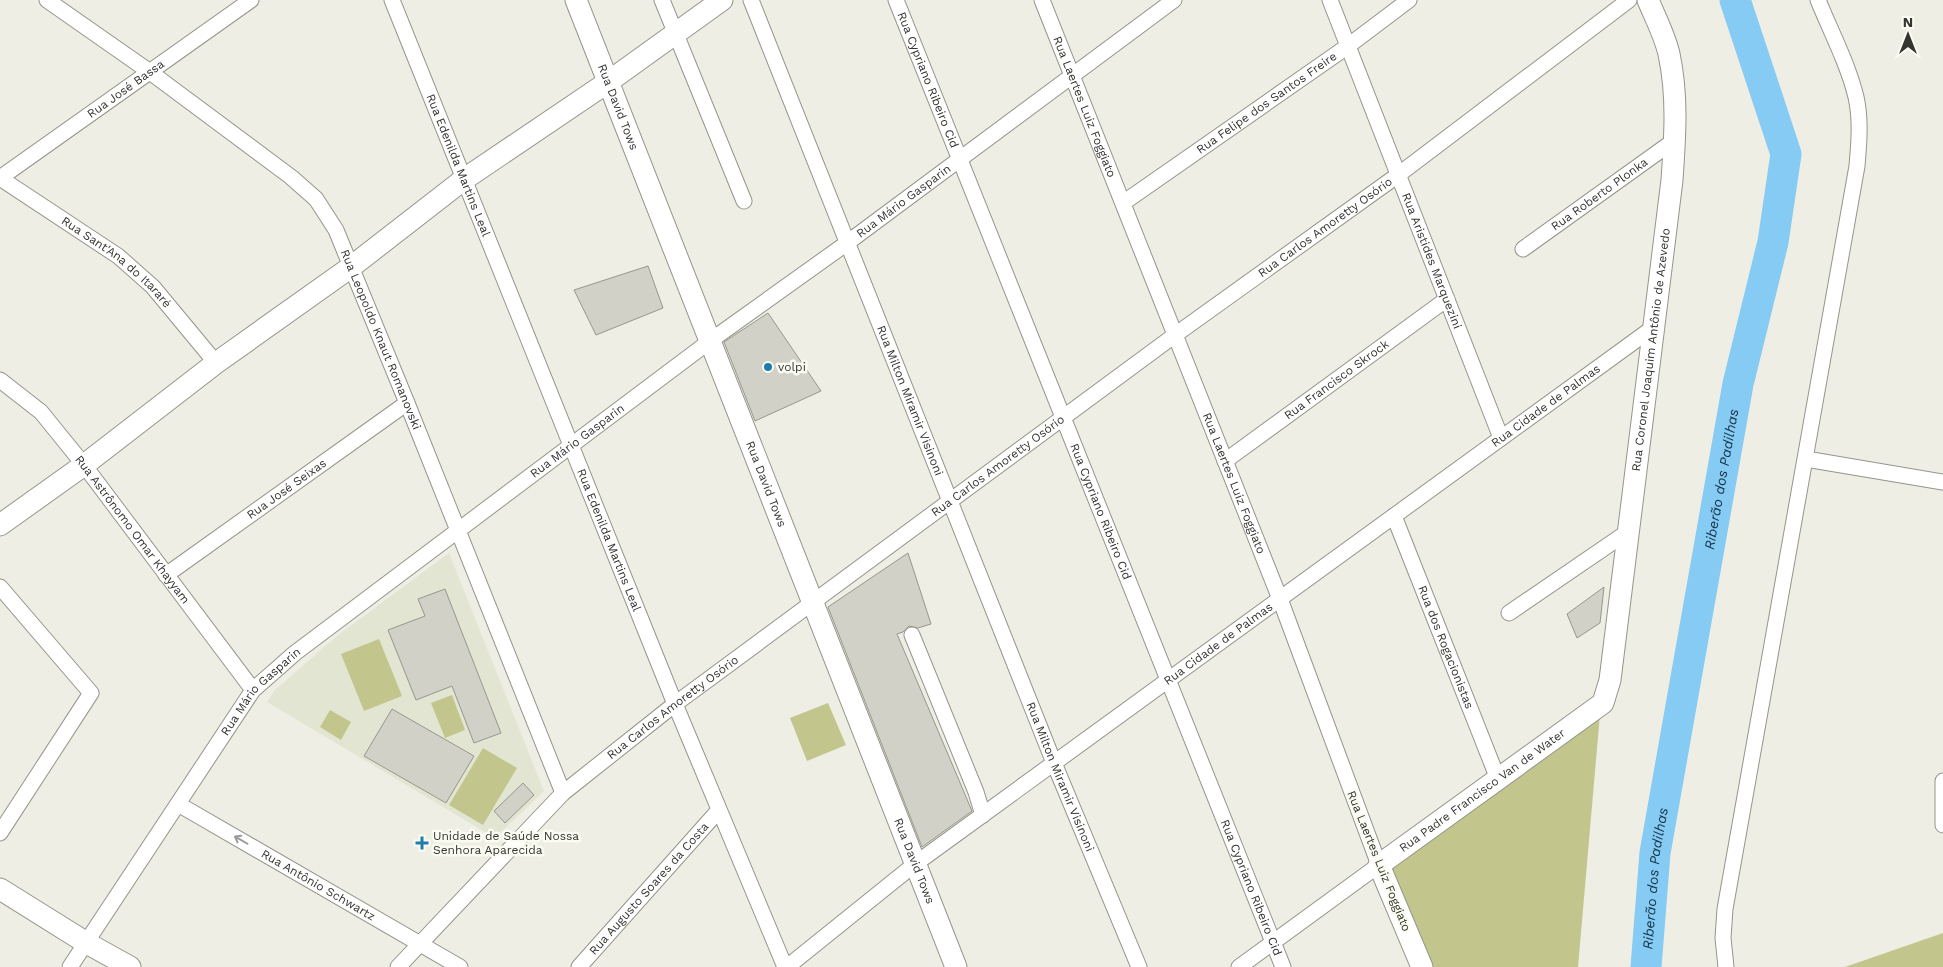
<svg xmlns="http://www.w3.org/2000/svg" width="1943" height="967" viewBox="0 0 1943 967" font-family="'Work Sans',sans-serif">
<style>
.built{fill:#e3e5d3}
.green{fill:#c3c68c}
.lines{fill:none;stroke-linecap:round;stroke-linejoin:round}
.river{stroke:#86cbf4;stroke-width:31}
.building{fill:#d1d1c7;stroke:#96978d}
.street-casing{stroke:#94958b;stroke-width:17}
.secondary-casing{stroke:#94958b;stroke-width:23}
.street{stroke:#fff;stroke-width:15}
.secondary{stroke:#fff;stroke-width:21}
.oneway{stroke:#9a9a98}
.poi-dot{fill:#207caa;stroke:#fbfcf1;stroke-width:2}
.labels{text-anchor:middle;stroke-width:5;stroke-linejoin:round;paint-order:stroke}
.street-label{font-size:12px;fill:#343531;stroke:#fbfcf1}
.poi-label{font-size:12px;fill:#343531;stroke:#fbfcf1;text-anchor:start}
.water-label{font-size:14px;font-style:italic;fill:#133344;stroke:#fbfcf1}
</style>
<rect width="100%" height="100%" fill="#eeeee4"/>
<polygon class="built" points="449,553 544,791 495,838 267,702 275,690 337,636"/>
<g class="green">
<polygon points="379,639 402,696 364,711 341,654"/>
<polygon points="452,695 465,730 445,738 431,703"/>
<polygon points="828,703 846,745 807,761 790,718"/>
<polygon points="330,710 351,722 341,740 320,727"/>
<polygon points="1600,714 1578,967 1425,967 1384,871"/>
<polygon points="483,748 517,768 483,825 449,805"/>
<polygon points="1943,933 1943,967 1845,967"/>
</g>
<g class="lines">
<path class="river" id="s1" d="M1646,967L1655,853L1738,384L1773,242L1786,154L1735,0"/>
</g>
<g class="building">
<polygon points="648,266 663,308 596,335 574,290"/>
<polygon points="768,313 821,391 755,421 724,342"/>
<polygon points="908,553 931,624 918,628 909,626 903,632 897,634 972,811 922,847 828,607"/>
<polygon points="1604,587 1600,623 1577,638 1567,614"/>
<polygon points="445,589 501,733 474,743 452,686 416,700 388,630 425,616 418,599"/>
<polygon points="392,709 474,756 446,803 364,756"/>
<polygon points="523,783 534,795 505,823 494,811"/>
</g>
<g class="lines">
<g class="street-casing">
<g id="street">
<path id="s2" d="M47,0L150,72L291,177L316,199L336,230L407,403L563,793"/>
<path id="s3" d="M392,0L675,704L785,967"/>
<polyline points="662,0 744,201"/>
<path id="s4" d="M751,0L1054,763L1139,967"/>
<path id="s5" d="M896,0L1283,967"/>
<path id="s6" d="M1042,0L1280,599L1379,865L1239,967"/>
<path id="s7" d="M1330,0L1501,438"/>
<path id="s8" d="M0,178L251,0"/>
<path id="s9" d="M0,178L118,256L153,287L216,363"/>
<path id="s10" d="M1123,203L1348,46L1409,0"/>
<path id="s11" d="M1523,249L1675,140"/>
<path id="s12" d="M0,380L41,412L84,465L253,690"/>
<polyline points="1806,459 1943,482"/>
<path id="s13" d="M1225,461L1447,299"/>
<path id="s14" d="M1394,516L1498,779"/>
<path id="s15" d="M166,575L407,403"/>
<polyline points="0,587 91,693 0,833"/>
<polyline points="1509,613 1629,531"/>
<polyline points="912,635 976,792 983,815"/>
<polyline points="1943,781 1943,825"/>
<path id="s16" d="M178,804L460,967"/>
<path id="s17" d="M70,967L253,690L295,653L710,341L847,243L1174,0"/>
<path id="s18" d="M398,967L563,793L675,704L1175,335L1398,175L1629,0"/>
<path id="s19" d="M579,967L719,810"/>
<path id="s20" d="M787,967L915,864L1654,327"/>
<path d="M1726,967L1723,938L1725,909L1857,166C1859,143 1861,119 1856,97C1848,64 1831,32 1818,0"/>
</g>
</g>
<g class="secondary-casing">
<g id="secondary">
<path id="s21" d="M576,0L956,967"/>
<polyline points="0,525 84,465 216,363 351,267 463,180 608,82 722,0"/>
<polyline points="0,889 85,942 130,967"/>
<path id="s22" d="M1422,967L1379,865L1603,703L1610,680L1672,180C1675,137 1678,96 1669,54C1665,36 1655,17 1648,0"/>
</g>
</g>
<use href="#street" class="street"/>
<use href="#secondary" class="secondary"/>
</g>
<defs><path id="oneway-shaft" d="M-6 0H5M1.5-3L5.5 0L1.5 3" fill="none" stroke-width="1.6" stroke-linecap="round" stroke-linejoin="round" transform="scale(1.25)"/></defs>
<use class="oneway" href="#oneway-shaft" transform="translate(241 840) rotate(-150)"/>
<g class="poi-dot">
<circle cx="768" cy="367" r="5"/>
<path d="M419.5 835.5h5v5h5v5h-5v5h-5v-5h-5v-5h5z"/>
</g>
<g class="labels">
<g class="street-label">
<text dy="4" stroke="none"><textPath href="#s5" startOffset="86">Rua Cypriano Ribeiro Cid</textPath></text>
<text dy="4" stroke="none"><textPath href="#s8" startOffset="154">Rua José Bassa</textPath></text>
<text dy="4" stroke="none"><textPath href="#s10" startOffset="175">Rua Felipe dos Santos Freire</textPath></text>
<text dy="4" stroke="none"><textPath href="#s6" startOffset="115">Rua Laertes Luiz Foggiato</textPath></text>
<text dy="4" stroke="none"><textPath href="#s21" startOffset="115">Rua David Tows</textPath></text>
<text dy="4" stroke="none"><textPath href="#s3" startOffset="178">Rua Edenilda Martins Leal</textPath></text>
<text dy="4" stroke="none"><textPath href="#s11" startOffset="94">Rua Roberto Plonka</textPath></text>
<text dy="4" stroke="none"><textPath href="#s17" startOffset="1146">Rua Mário Gasparin</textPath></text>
<text dy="4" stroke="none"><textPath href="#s18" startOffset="1189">Rua Carlos Amoretty Osório</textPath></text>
<text dy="4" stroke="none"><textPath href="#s7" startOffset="280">Rua Aristides Marquezini</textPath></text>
<text dy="4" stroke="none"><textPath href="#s9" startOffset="144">Rua Sant'Ana do Itararé</textPath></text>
<text dy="4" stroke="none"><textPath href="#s2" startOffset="490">Rua Leopoldo Knaut Romanovski</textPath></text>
<text dy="4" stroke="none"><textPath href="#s22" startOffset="744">Rua Coronel Joaquim Antônio de Azevedo</textPath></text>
<text dy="4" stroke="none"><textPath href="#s13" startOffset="138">Rua Francisco Skrock</textPath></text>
<text dy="4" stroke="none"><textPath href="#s4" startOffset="431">Rua Milton Miramir Visinoni</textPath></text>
<text dy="4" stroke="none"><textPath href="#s20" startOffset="944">Rua Cidade de Palmas</textPath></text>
<text dy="4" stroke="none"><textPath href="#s17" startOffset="741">Rua Mário Gasparin</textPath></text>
<text dy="4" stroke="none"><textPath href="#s18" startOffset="784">Rua Carlos Amoretty Osório</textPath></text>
<text dy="4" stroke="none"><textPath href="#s6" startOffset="520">Rua Laertes Luiz Foggiato</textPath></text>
<text dy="4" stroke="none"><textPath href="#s21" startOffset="520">Rua David Tows</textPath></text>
<text dy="4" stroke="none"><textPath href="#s15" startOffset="148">Rua José Seixas</textPath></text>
<text dy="4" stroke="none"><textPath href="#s5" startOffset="551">Rua Cypriano Ribeiro Cid</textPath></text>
<text dy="4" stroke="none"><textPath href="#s12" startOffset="201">Rua Astrônomo Omar Khayyam</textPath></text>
<text dy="4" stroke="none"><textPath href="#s3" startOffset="582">Rua Edenilda Martins Leal</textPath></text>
<text dy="4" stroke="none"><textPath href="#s20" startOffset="539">Rua Cidade de Palmas</textPath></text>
<text dy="4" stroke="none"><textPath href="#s14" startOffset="141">Rua dos Rogacionistas</textPath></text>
<text dy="4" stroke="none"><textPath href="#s17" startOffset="336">Rua Mário Gasparin</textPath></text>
<text dy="4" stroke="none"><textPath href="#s18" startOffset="379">Rua Carlos Amoretty Osório</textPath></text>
<text dy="4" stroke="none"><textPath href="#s4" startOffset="836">Rua Milton Miramir Visinoni</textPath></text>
<text dy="4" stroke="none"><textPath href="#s22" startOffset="238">Rua Padre Francisco Van de Water</textPath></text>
<text dy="4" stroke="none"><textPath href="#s21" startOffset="925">Rua David Tows</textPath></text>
<text transform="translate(1379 861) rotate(68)" y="4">Rua Laertes Luiz Foggiato</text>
<text dy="4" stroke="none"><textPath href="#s16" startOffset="162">Rua Antônio Schwartz</textPath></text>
<text dy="4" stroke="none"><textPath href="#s5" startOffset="956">Rua Cypriano Ribeiro Cid</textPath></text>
<text dy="4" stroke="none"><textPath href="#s19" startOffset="105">Rua Augusto Soares da Costa</textPath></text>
</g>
<g class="poi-label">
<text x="778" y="371">volpi</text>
<text x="433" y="840">Unidade de Saúde Nossa<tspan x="433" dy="14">Senhora Aparecida</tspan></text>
</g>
<g class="water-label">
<text dy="5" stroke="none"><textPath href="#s1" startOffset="494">Riberão dos Padilhas</textPath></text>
<text dy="5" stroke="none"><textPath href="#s1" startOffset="89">Riberão dos Padilhas</textPath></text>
</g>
</g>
<g transform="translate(1908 35)" stroke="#fbfcf1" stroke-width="4" paint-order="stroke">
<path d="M0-4L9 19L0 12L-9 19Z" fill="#343531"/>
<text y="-8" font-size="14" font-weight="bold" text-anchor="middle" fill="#343531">N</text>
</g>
</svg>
